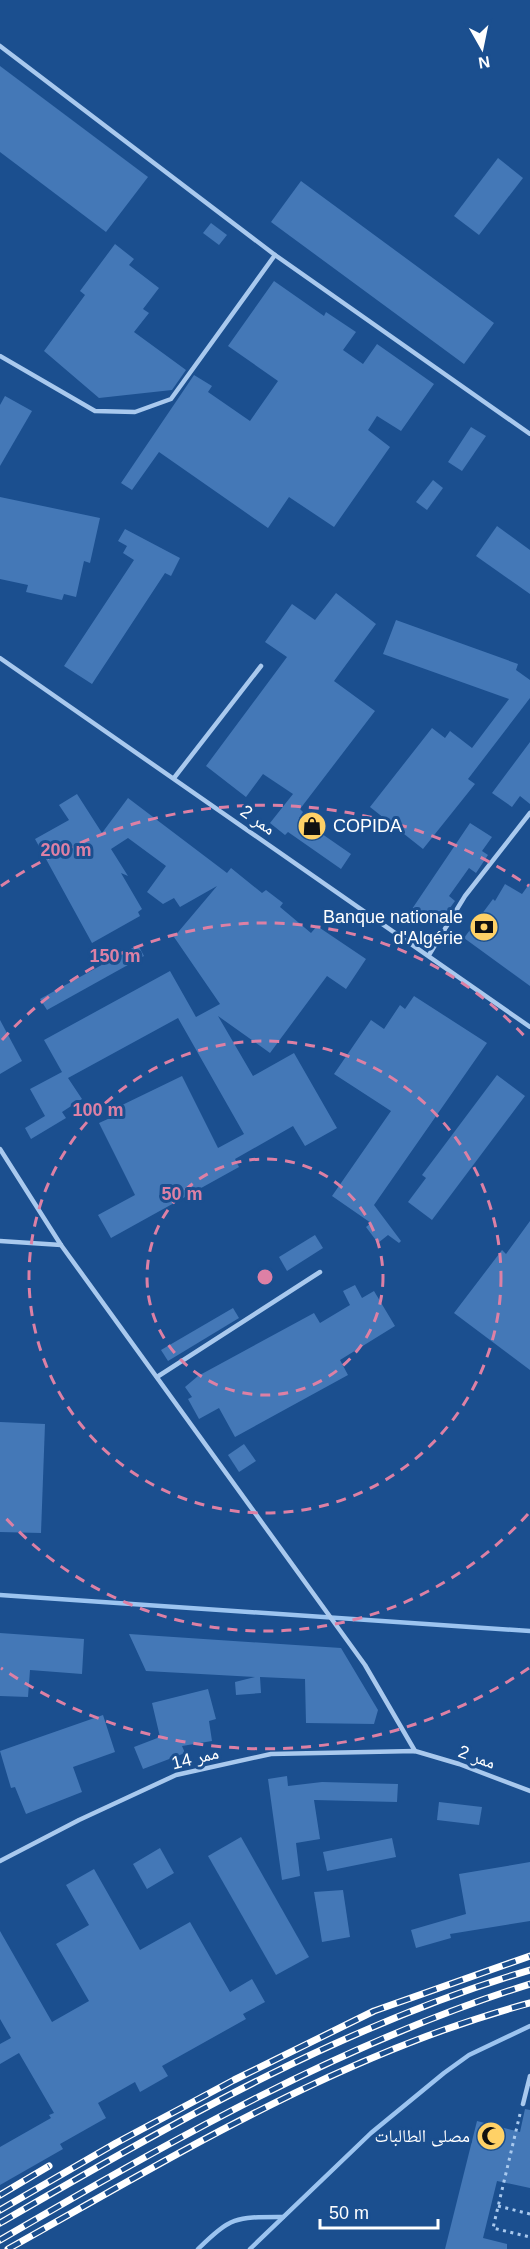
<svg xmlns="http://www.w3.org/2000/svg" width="530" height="2249" viewBox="0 0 530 2249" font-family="Arial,'Noto Naskh Arabic',sans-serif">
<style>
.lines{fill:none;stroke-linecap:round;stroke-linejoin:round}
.stream{stroke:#9cc4f0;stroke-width:4.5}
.building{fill:#4478b7}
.path{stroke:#a9c9ee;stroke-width:3;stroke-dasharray:3 4.5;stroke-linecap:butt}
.lane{stroke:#a9c9ee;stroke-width:4.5}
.rail-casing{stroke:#fff;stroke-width:7}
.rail{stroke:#1b4f8f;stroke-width:4.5;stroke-dasharray:14;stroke-linecap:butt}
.ring{fill:none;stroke:#dd80a5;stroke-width:3;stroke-dasharray:10 8}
.labels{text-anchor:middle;stroke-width:6;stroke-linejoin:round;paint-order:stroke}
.street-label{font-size:18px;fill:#fff;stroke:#1b4f8f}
.poi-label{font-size:18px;fill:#fff;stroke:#1b4f8f;text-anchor:end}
.centre{fill:#dd80a5;stroke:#1b4f8f;stroke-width:3}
.ring-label{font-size:18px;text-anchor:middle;font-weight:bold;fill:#dd80a5;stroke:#1b4f8f;stroke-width:6;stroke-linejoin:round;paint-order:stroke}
</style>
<rect width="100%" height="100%" fill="#1b4f8f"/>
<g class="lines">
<g class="stream">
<polyline points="0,1595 530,1631"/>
<path d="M198,2249C232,2216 236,2217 283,2217"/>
<polyline points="250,2249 371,2133 444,2073 469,2055 530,2026"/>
</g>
</g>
<g class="building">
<polygon points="0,66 148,177 106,232 0,152"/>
<polygon points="498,158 523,178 479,235 454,216"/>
<polygon points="301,181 494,323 464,364 271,222"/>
<polygon points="211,223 227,235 219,245 203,233"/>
<polygon points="115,244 134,259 129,265 159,288 143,309 149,313 134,332 186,370 172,390 99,398 44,351 85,295 80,291"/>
<polygon points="274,281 324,316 326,312 356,332 343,350 363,364 377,344 434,384 401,431 377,416 368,430 390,447 334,527 289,497 268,528 159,452 132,490 121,483 194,375 212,386 208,392 250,421 278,381 228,346"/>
<polygon points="5,396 32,411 0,466 0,405"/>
<polygon points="471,427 486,436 462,471 448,462"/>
<polygon points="433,480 443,488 427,510 416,502"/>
<polygon points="0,497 100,518 90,563 84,561 76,597 64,594 62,600 26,592 28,585 0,579"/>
<polygon points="497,526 530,550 530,594 476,556"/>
<polygon points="125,529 180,558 171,576 165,573 92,684 64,666 134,560 123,553 127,546 118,541"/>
<polygon points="336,593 376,624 334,681 375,711 300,809 303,812 299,818 351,854 341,869 288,832 285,835 270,823 293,794 263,774 246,797 206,766 287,657 265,642 292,604 315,620"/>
<polygon points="396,620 518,664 516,670 530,680 530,698 468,779 475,784 423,849 370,807 432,728 445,738 450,731 472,748 509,699 383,654"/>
<polygon points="530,742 530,804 520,796 512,807 492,793"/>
<polygon points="77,794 102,833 128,798 227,873 231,868 262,893 266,890 283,903 280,907 311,933 317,926 366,959 346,989 327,976 270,1053 218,1016 253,1076 294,1053 337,1128 305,1146 293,1126 235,1159 239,1167 111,1238 98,1215 135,1195 99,1123 121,1113 118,1107 182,1076 218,1148 244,1134 178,1018 68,1078 82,1099 62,1112 66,1118 31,1139 25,1128 45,1116 30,1089 62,1072 44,1040 170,971 196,1017 220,1004 174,937 217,886 180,907 174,898 163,904 147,892 166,866 128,838 111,849 128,876 121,873 142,909 138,912 140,916 92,943 35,839 69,820 59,805"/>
<polygon points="470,823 492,837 482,851 488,855 476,873 469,868 449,896 455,901 444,916 437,911 430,921 412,909"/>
<polygon points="530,883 530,986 464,938 493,899 495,901 505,884 522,894"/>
<polygon points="138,945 144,956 47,1010 40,999"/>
<polygon points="414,996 487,1043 374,1205 401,1241 399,1243 388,1235 378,1243 366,1227 371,1223 332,1196 391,1111 334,1074 371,1020 384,1029 400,1005 405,1009"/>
<polygon points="0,1020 22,1061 0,1074"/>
<polygon points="497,1075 525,1096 432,1220 408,1202 426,1178 422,1175"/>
<polygon points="530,1221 530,1370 454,1313 502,1250 506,1254"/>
<polygon points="315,1235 323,1248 287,1271 279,1257"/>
<polygon points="355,1285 362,1298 374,1291 395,1326 340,1360 348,1375 235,1437 219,1408 199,1419 188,1399 192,1397 185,1387 198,1376 314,1313 320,1323 350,1305 343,1291"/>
<polygon points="233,1308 239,1318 168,1361 161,1350"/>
<polygon points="0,1422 45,1424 41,1533 0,1532"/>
<polygon points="244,1444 256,1461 239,1472 228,1455"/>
<polygon points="0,1633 84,1639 82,1674 30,1670 28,1697 0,1696"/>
<polygon points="129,1634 341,1648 378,1710 374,1724 306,1723 305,1679 260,1677 261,1693 236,1695 235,1682 255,1677 146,1671"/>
<polygon points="208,1689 216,1719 209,1721 212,1741 182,1746 185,1753 143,1769 134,1747 160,1737 152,1703"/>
<polygon points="103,1715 115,1752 73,1767 82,1792 26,1814 15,1787 11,1788 0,1751"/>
<polygon points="287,1776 288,1786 322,1782 398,1784 397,1802 314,1800 320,1839 296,1843 300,1876 282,1880 268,1779"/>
<polygon points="439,1802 482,1807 479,1825 437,1820"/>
<polygon points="241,1837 309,1957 276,1975 208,1856"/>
<polygon points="392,1838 396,1857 327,1871 323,1852"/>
<polygon points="160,1848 174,1873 147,1889 133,1864"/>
<polygon points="530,1862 530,1921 450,1934 451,1938 416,1948 411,1930 466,1914 459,1874"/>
<polygon points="94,1869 140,1950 190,1922 230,1992 252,1979 265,2002 243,2014 246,2019 162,2066 168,2076 140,2092 135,2082 98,2103 106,2118 60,2144 63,2149 0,2185 0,2147 51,2118 49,2115 54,2113 19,2053 0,2064 0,2044 11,2038 0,2019 0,1931 52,2022 89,2001 56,1944 89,1925 66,1885"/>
<polygon points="343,1890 350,1937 322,1942 314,1892"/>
<polygon points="525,2109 530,2110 530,2188 497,2181 483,2238 507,2244 507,2249 445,2249 477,2121 520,2132"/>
</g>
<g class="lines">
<g class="path">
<polyline points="520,2114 493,2228 530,2237"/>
<polyline points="498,2206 530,2214"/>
</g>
<g class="lane">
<polyline points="0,46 275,255 530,434"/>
<polyline points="0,356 95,411 135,412 171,399 275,255"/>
<polyline points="0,658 530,1027"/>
<polyline points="174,778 261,666"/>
<polyline points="429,955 465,896 530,813"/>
<polyline points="0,1149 61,1245 365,1665 415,1751"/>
<polyline points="0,1241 61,1245"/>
<polyline points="157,1377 320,1272"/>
<polyline points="0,1861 79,1820 176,1775 271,1754 415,1751 459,1764 530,1791"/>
<polyline points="523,2104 530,2076"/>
</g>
<g class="rail-casing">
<g id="rail">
<polyline points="0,2195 49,2166"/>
<polyline points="0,2210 116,2143 234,2080 374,2011 530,1956"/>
<path d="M0,2223C170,2125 340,2026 530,1970"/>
<path d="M0,2240C171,2141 341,2043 530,1984"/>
<path d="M8,2249C176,2155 342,2053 530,2003"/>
</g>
</g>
<use href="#rail" class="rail"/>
</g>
<g class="ring">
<circle cx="265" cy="1277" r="118"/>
<circle cx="265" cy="1277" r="236"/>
<path d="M528 1514A354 354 0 0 1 2 1514M2 1040A354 354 0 0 1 528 1040"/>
<path d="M529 1668A472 472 0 0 1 1 1668M1 886A472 472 0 0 1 529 886"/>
</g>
<defs>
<g id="shop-disc" transform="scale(1.5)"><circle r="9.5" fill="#ffd166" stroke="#1b4f8f"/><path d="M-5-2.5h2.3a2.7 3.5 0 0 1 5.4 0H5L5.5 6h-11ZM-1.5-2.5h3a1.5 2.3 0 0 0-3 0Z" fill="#111"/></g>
<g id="bank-disc" transform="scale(1.5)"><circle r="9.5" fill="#ffd166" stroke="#1b4f8f"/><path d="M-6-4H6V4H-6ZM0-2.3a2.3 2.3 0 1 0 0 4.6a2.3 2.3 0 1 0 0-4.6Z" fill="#111"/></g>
<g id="mosque-disc" transform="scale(1.5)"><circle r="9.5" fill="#ffd166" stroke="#1b4f8f"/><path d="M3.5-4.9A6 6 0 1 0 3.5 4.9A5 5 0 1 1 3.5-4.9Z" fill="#111"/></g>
</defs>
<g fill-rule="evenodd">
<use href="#shop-disc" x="312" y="826"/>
<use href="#bank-disc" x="484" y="927"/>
<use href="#mosque-disc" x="491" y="2136"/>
</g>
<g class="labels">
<g class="street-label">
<text transform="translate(258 820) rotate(35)" y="6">ممر 2</text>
<text transform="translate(477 1757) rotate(20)" y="6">ممر 2</text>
<text transform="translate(195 1758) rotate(-14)" y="6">ممر 14</text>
</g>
<g class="poi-label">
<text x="333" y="832" text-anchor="start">COPIDA</text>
<text x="463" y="923">Banque nationale<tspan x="463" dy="21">d'Algérie</tspan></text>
<text x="470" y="2142">مصلى الطالبات</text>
</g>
</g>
<circle cx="265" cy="1277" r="9" class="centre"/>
<g class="ring-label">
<text x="66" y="856">200 m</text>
<text x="115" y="962">150 m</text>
<text x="98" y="1116">100 m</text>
<text x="182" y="1200">50 m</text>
</g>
<g transform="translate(482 48) rotate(171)" stroke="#1b4f8f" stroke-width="4.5" paint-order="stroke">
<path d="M0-4.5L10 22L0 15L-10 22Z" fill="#ffffff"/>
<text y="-9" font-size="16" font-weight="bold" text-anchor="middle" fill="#ffffff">N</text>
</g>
<path d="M320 2219v9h118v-9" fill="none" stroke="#ffffff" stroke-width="3"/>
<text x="329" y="2219" font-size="18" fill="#ffffff" stroke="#1b4f8f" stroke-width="4.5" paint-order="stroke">50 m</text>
</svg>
